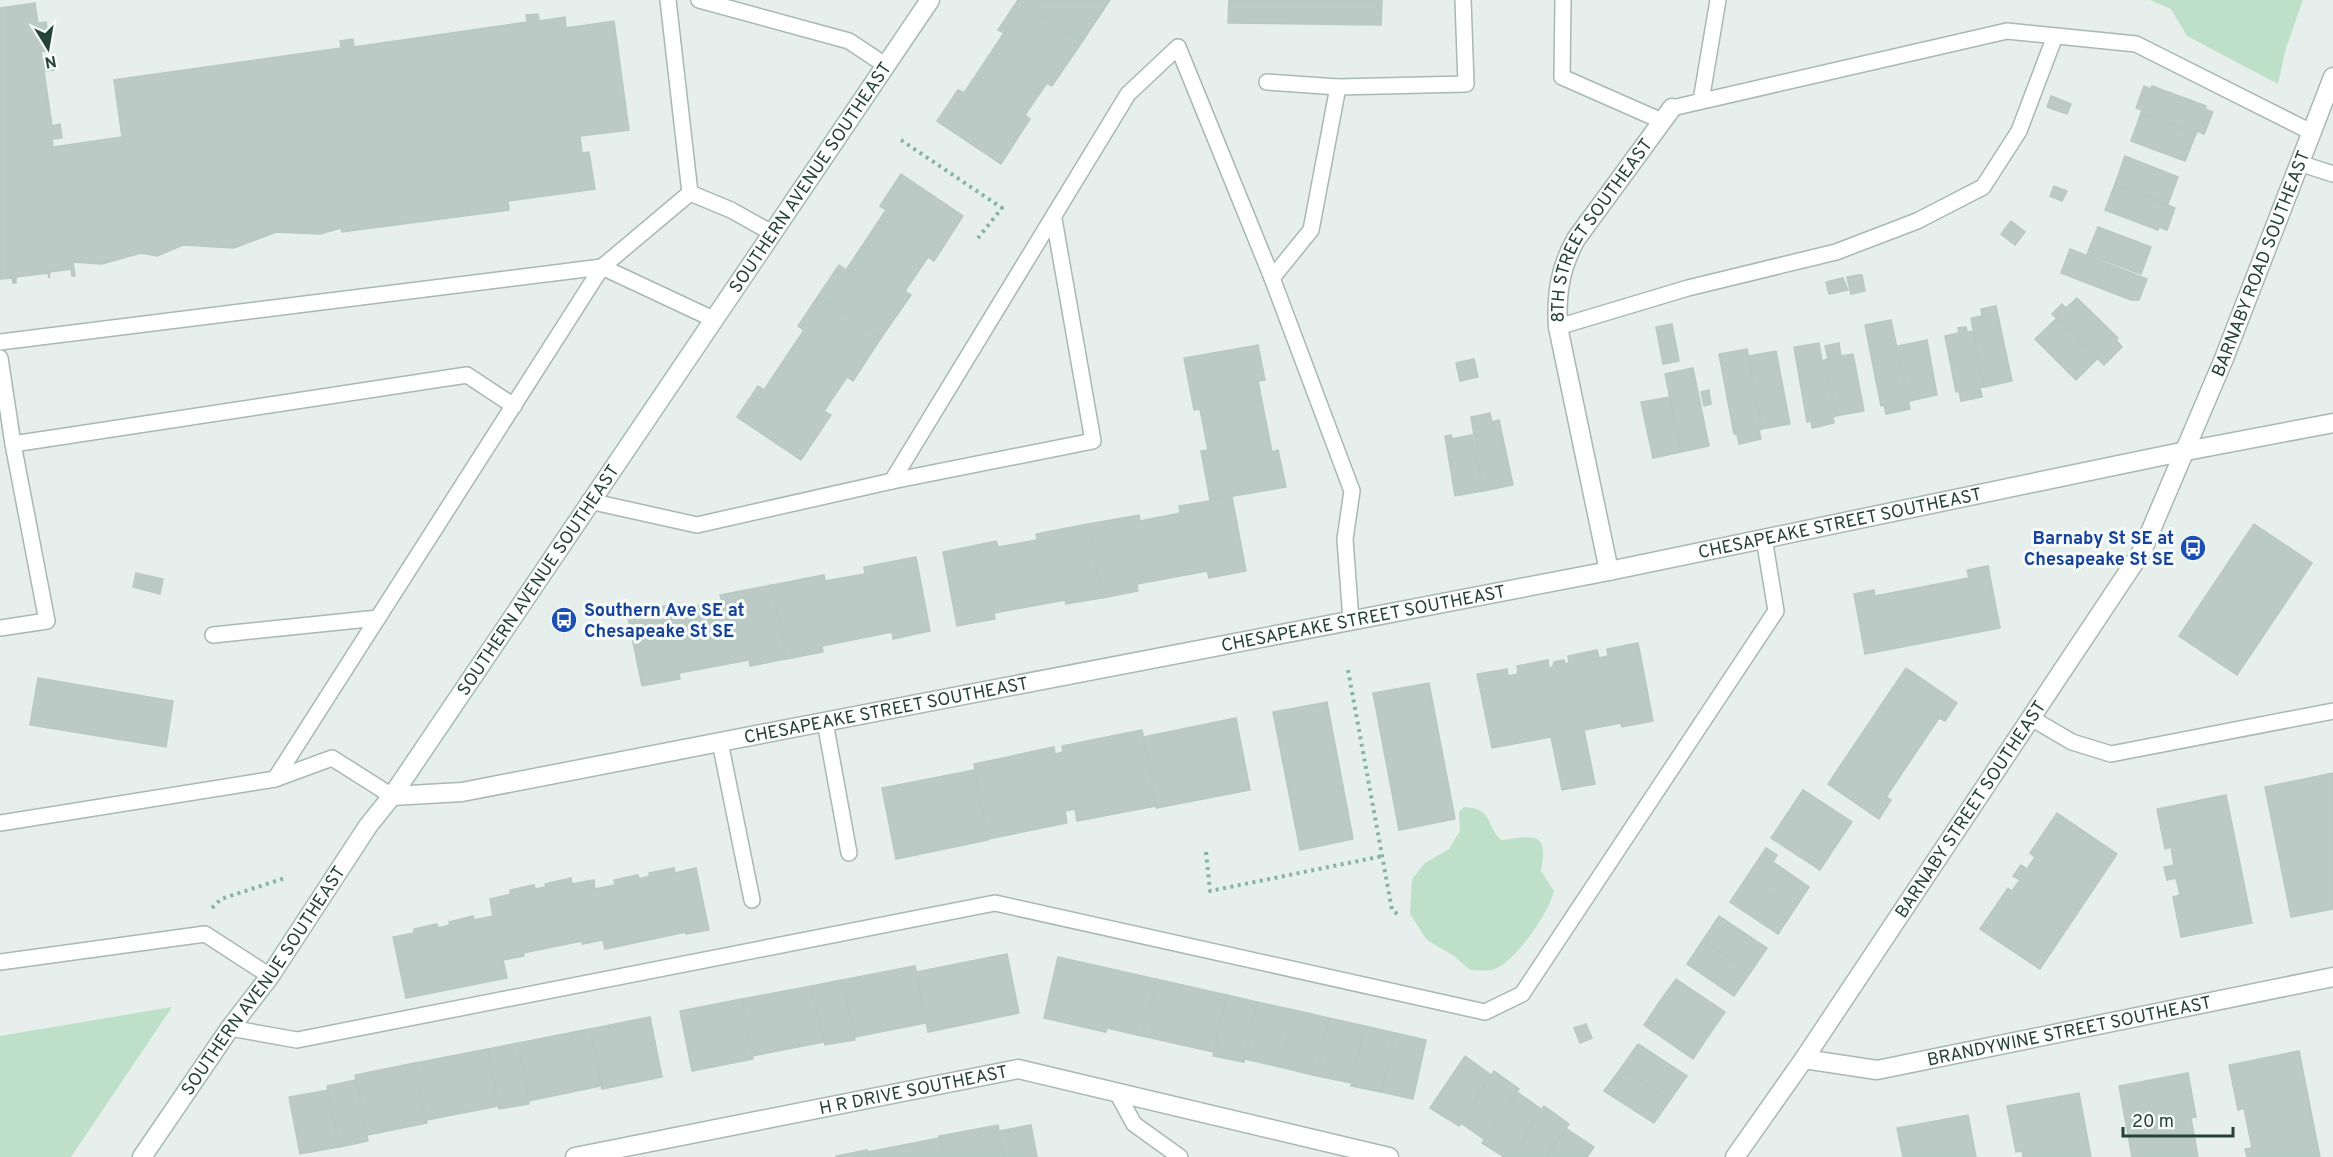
<svg xmlns="http://www.w3.org/2000/svg" width="2333" height="1157" viewBox="0 0 2333 1157" font-family="Overpass,sans-serif">
<style>
.green{fill:#bfe0c8}
.building{fill:#bbcac4;stroke:#b8c9c2;stroke-width:1.5}
.lines{fill:none;stroke-linecap:round;stroke-linejoin:round}
.service-casing{stroke:#a8b8b2;stroke-width:18}
.minor-casing{stroke:#a8b8b2;stroke-width:21}
.tertiary-casing{stroke:#a8b8b2;stroke-width:21}
.secondary-casing{stroke:#a4bbb3;stroke-width:21}
.path{stroke:#86b3a5;stroke-width:4;stroke-dasharray:3 4.5;stroke-linecap:butt}
.service{stroke:#fff;stroke-width:15}
.minor{stroke:#fff;stroke-width:18}
.tertiary{stroke:#fff;stroke-width:18}
.secondary{stroke:#fff;stroke-width:18}
.labels{text-anchor:middle;stroke-width:6;stroke-linejoin:round;paint-order:stroke}
.street-label{font-size:18px;fill:#24423a;stroke:#f7fbf9}
.transit-label{font-size:18px;font-weight:bold;fill:#164399;stroke:#f7fbf9;text-anchor:end}
</style>
<rect width="100%" height="100%" fill="#e6efeb"/>
<g class="green">
<polygon points="2150,0 2303,0 2286,48 2278,84 2187,36 2171,9"/>
<path d="M1464,807C1494,809 1485,824 1501,840C1534,836 1549,830 1541,871L1554,891C1549,912 1518,958 1497,968C1491,972 1477,970 1470,970L1454,956L1427,940L1410,914L1412,879L1425,863L1449,849L1460,831L1459,812Z"/>
<polygon points="172,1007 71,1157 0,1157 0,1036"/>
</g>
<g class="building">
<polygon points="1018,0 1082,42 1052,86 1047,83 1025,115 1030,119 1001,164 937,121 958,90 964,93 1004,33 998,30"/>
<polygon points="1021,0 1110,0 1082,42"/>
<polygon points="1229,0 1382,0 1381,25 1228,23"/>
<polygon points="35,3 38,23 46,22 50,50 41,52 42,59 52,58 54,70 44,71 52,126 60,124 62,138 52,139 53,147 122,137 114,80 341,48 340,41 353,39 354,47 527,22 526,15 538,14 539,21 565,17 566,28 614,21 629,130 580,136 582,153 589,152 595,189 508,201 509,210 342,232 341,228 320,234 276,232 234,248 183,245 157,256 141,253 102,264 73,262 75,276 72,276 71,269 50,272 49,278 48,273 16,277 16,283 13,283 12,278 0,279 0,8"/>
<polygon points="2144,86 2150,89 2152,86 2206,106 2205,109 2213,112 2204,134 2197,131 2196,134 2141,113 2142,110 2136,108"/>
<polygon points="2051,96 2071,104 2067,114 2047,107"/>
<polygon points="2141,113 2196,134 2185,161 2131,141"/>
<polygon points="2125,156 2178,177 2168,204 2115,184"/>
<polygon points="901,174 963,216 934,261 928,257 905,291 911,295 881,338 818,296 839,265 846,270 886,210 880,206"/>
<polygon points="2115,184 2175,208 2167,230 2159,227 2158,230 2105,210"/>
<polygon points="2054,186 2067,191 2062,201 2050,196"/>
<polygon points="2011,221 2025,232 2015,245 2001,234"/>
<polygon points="2098,227 2151,247 2141,274 2087,254"/>
<polygon points="2070,249 2147,279 2139,300 2131,300 2061,273"/>
<polygon points="1858,275 1862,275 1865,291 1851,294 1847,277"/>
<polygon points="1843,278 1848,290 1829,294 1826,282"/>
<polygon points="818,296 881,338 853,381 847,377 824,411 831,415 801,460 737,417 758,386 764,390 804,330 798,326"/>
<polygon points="2077,298 2118,338 2116,340 2122,347 2104,365 2052,314 2062,304 2066,308"/>
<polygon points="1996,306 2012,381 1984,387 1971,318 1982,316 1981,309"/>
<polygon points="2057,318 2098,358 2076,380 2035,339"/>
<polygon points="1891,320 1910,409 1886,414 1884,405 1881,406 1865,325"/>
<polygon points="1672,324 1679,361 1663,364 1656,327"/>
<polygon points="1966,327 1967,332 1973,331 1984,387 1980,387 1982,397 1961,401 1959,391 1956,392 1945,336 1959,333 1958,328"/>
<polygon points="1927,340 1937,395 1909,401 1898,346"/>
<polygon points="1819,343 1822,361 1825,360 1836,416 1833,417 1834,423 1812,428 1811,421 1807,422 1794,347"/>
<polygon points="1839,343 1841,356 1853,354 1864,411 1836,416 1825,360 1828,359 1825,346"/>
<polygon points="1258,345 1265,380 1258,381 1272,452 1278,450 1286,487 1210,500 1201,451 1208,450 1200,409 1194,410 1184,358"/>
<polygon points="1747,349 1762,429 1759,430 1761,439 1739,444 1737,434 1734,434 1719,354"/>
<polygon points="1776,351 1790,424 1762,429 1748,356"/>
<polygon points="1474,359 1478,377 1460,381 1456,363"/>
<polygon points="1693,368 1709,446 1681,452 1665,374"/>
<polygon points="1709,390 1711,404 1704,406 1701,392"/>
<polygon points="1669,397 1681,452 1653,458 1641,402"/>
<polygon points="1490,413 1492,422 1499,420 1513,485 1483,491 1471,417"/>
<polygon points="1451,435 1452,439 1472,435 1483,491 1455,496 1445,436"/>
<polygon points="1232,497 1246,571 1209,578 1207,571 1137,584 1138,591 1102,598 1088,524 1139,515 1140,521 1180,513 1179,506"/>
<polygon points="1088,524 1102,598 1066,604 1065,600 994,613 995,619 957,626 943,552 996,541 998,547 1037,540 1036,534"/>
<polygon points="2254,524 2312,563 2237,675 2179,636"/>
<polygon points="916,557 930,631 893,639 892,632 822,646 823,652 786,659 772,585 824,575 825,581 865,574 864,567"/>
<polygon points="1988,566 2000,628 1865,654 1854,594 1874,590 1875,596 1969,578 1967,570"/>
<polygon points="136,573 163,579 160,594 133,587"/>
<polygon points="772,585 786,659 750,666 749,660 679,673 680,679 642,686 627,613 680,603 682,609 722,601 720,595"/>
<polygon points="1638,643 1653,721 1622,727 1621,723 1584,730 1595,784 1562,790 1551,737 1492,748 1477,674 1507,669 1508,676 1518,674 1517,666 1548,660 1549,668 1553,667 1554,662 1564,660 1565,664 1569,663 1568,656 1597,650 1599,658 1608,656 1607,649"/>
<polygon points="1906,668 1957,703 1945,721 1939,718 1886,797 1891,800 1879,819 1828,784"/>
<polygon points="38,678 173,701 166,747 30,725"/>
<polygon points="1429,683 1455,819 1399,830 1373,693"/>
<polygon points="1327,702 1353,839 1300,850 1273,712"/>
<polygon points="1236,718 1250,790 1156,808 1143,737"/>
<polygon points="1142,730 1156,806 1077,821 1075,809 1065,811 1067,823 988,839 974,764 1054,747 1055,754 1063,752 1062,746"/>
<polygon points="975,770 988,840 896,859 882,788"/>
<polygon points="2333,773 2333,909 2291,917 2265,787"/>
<polygon points="1803,790 1852,822 1835,847 1787,814"/>
<polygon points="2226,795 2252,923 2181,937 2173,897 2180,895 2176,878 2167,880 2164,867 2174,865 2171,847 2165,849 2157,809"/>
<polygon points="2057,813 2117,854 2040,969 1980,929 2008,888 2012,891 2020,880 2013,876 2021,865 2027,869 2035,857 2030,853"/>
<polygon points="1787,814 1835,847 1820,870 1771,838"/>
<polygon points="1766,848 1777,855 1773,862 1809,887 1794,910 1746,878"/>
<polygon points="674,868 675,873 696,868 709,930 686,934 686,932 605,949 603,940 582,944 582,941 523,953 524,956 503,960 507,978 406,998 393,937 414,933 414,929 437,924 438,928 450,925 449,922 473,916 474,920 493,916 490,899 511,894 510,890 534,885 535,889 546,887 545,884 571,878 572,884 594,880 595,889 615,885 614,880 638,875 639,879 650,876 649,873"/>
<polygon points="1746,878 1794,910 1778,934 1730,902"/>
<polygon points="1719,916 1767,948 1750,973 1703,940"/>
<polygon points="1703,940 1750,973 1734,996 1687,964"/>
<polygon points="1007,954 1019,1013 928,1032 916,972"/>
<polygon points="1058,957 1156,979 1142,1036 1107,1028 1106,1032 1044,1018"/>
<polygon points="915,966 926,1023 854,1037 842,980"/>
<polygon points="1156,979 1227,995 1214,1052 1142,1036"/>
<polygon points="1676,979 1725,1012 1709,1035 1660,1001"/>
<polygon points="842,980 855,1040 825,1045 811,986"/>
<polygon points="811,986 824,1042 752,1056 742,999"/>
<polygon points="1227,995 1257,1002 1244,1062 1213,1056"/>
<polygon points="742,999 753,1059 692,1071 680,1011"/>
<polygon points="1660,1001 1709,1035 1693,1059 1644,1025"/>
<polygon points="1257,1002 1294,1010 1280,1067 1245,1059"/>
<polygon points="1294,1010 1329,1018 1317,1076 1280,1067"/>
<polygon points="650,1017 662,1077 602,1089 590,1029"/>
<polygon points="1329,1018 1365,1026 1352,1083 1317,1076"/>
<polygon points="1586,1024 1592,1038 1580,1043 1574,1028"/>
<polygon points="1365,1026 1395,1033 1381,1092 1351,1086"/>
<polygon points="590,1029 601,1086 528,1101 518,1043"/>
<polygon points="1395,1033 1426,1040 1413,1099 1381,1092"/>
<polygon points="518,1043 529,1104 499,1109 488,1049"/>
<polygon points="1638,1044 1687,1076 1670,1100 1621,1068"/>
<polygon points="488,1049 499,1106 426,1120 415,1063"/>
<polygon points="2299,1051 2320,1157 2247,1157 2245,1149 2252,1148 2244,1108 2238,1110 2229,1065"/>
<polygon points="1465,1056 1491,1075 1459,1126 1430,1108"/>
<polygon points="415,1063 427,1123 367,1135 355,1075"/>
<polygon points="1621,1068 1670,1100 1654,1123 1604,1091"/>
<polygon points="1494,1071 1519,1089 1485,1140 1461,1123"/>
<polygon points="2188,1073 2196,1117 2191,1118 2198,1157 2132,1157 2119,1086"/>
<polygon points="356,1080 368,1141 339,1147 327,1086"/>
<polygon points="328,1090 339,1147 300,1154 289,1097"/>
<polygon points="1517,1092 1541,1109 1513,1157 1504,1157 1482,1143"/>
<polygon points="2079,1093 2091,1157 2023,1157 2022,1151 2016,1152 2007,1106"/>
<polygon points="1544,1106 1569,1124 1546,1157 1513,1157"/>
<polygon points="1968,1115 1976,1157 1903,1157 1897,1128"/>
<polygon points="998,1125 1004,1157 943,1157 939,1136"/>
<polygon points="1031,1125 1037,1157 1004,1157 999,1131"/>
<polygon points="1565,1128 1594,1147 1587,1157 1546,1157"/>
<polygon points="940,1138 943,1157 868,1157 867,1152"/>
<polygon points="867,1150 868,1157 836,1157 836,1156"/>
</g>
<g class="lines">
<g class="service-casing">
<g id="service">
<polyline points="699,0 849,41 885,65"/>
<polyline points="1563,0 1562,77 1662,121"/>
<polyline points="1267,82 1338,87"/>
<polyline points="1701,101 1718,0"/>
<polyline points="1672,108 2007,31 2136,44 2311,132"/>
<polyline points="2299,163 2333,174"/>
<polyline points="690,193 731,210 772,233"/>
<polyline points="1272,278 1311,230 1338,87 1466,84 1463,0"/>
<polyline points="1558,327 1688,288 1836,252 1917,221 1983,187 2019,131 2055,36"/>
<polyline points="0,342 602,267 713,319"/>
<polyline points="0,358 13,444 467,375 514,406"/>
<polyline points="892,481 1093,441 1054,219"/>
<polyline points="589,501 697,525 892,481 1128,94 1178,47 1272,278 1352,491 1345,539 1351,621"/>
<polyline points="0,628 47,621 13,444"/>
<polyline points="213,635 378,618"/>
<polyline points="2031,718 2072,742 2111,754 2333,711"/>
<polyline points="825,722 849,853"/>
<polyline points="720,742 752,900"/>
<polyline points="275,779 332,758 392,796"/>
<polyline points="0,823 275,779 602,267 690,193 668,0"/>
<polyline points="0,962 205,934 270,976"/>
<polyline points="230,1028 297,1040 995,903 1485,1012 1522,994 1776,611 1764,538"/>
<polyline points="1117,1093 1134,1124 1180,1157"/>
</g>
</g>
<g class="minor-casing">
<g id="minor">
<path id="s1" d="M1609,571L1558,327C1556,294 1560,268 1576,239L1672,108"/>
<path id="s2" d="M392,796L462,792L720,742L1609,571L2186,451L2333,423"/>
<path id="s3" d="M1804,1059L1877,1070L2333,977"/>
<path id="s4" d="M575,1157L1018,1069L1389,1157"/>
</g>
</g>
<g class="tertiary-casing">
<g id="tertiary">
<path id="s5" d="M1735,1157L1804,1059L2142,551L2223,361L2333,77"/>
</g>
</g>
<g class="secondary-casing">
<g id="secondary">
<path id="s6" d="M142,1157L230,1028L270,976L368,826L392,796L930,0"/>
</g>
</g>
<g class="path">
<polyline points="901,140 1002,208 978,238"/>
<polyline points="1348,670 1392,910 1400,916"/>
<polyline points="1206,852 1210,891 1383,856"/>
<polyline points="212,908 221,899 285,878"/>
</g>
<use href="#service" class="service"/>
<use href="#minor" class="minor"/>
<use href="#tertiary" class="tertiary"/>
<use href="#secondary" class="secondary"/>
</g>
<defs>
<g id="bus-disc" transform="scale(1.35)"><circle r="9.5" fill="#1a4fb4" stroke="#f7fbf9"/><path d="M-5-6H5V4H4V6H2V4H-2V6H-4V4H-5ZM-3.5-4V0h7V-4ZM-3.5 1.2v1.5H-2V1.2ZM2 1.2v1.5H3.5V1.2Z" fill="#fff"/></g>
</defs>
<g fill-rule="evenodd">
<use href="#bus-disc" x="2193" y="548"/>
<use href="#bus-disc" x="564" y="620"/>
</g>
<g class="labels">
<g class="street-label">
<text dy="6" stroke="none"><textPath href="#s6" startOffset="1186">SOUTHERN AVENUE SOUTHEAST</textPath></text>
<text dy="6" stroke="none"><textPath href="#s1" startOffset="358">8TH STREET SOUTHEAST</textPath></text>
<text dy="6" stroke="none"><textPath href="#s5" startOffset="1041">BARNABY ROAD SOUTHEAST</textPath></text>
<text dy="6" stroke="none"><textPath href="#s2" startOffset="1474">CHESAPEAKE STREET SOUTHEAST</textPath></text>
<text dy="6" stroke="none"><textPath href="#s6" startOffset="700">SOUTHERN AVENUE SOUTHEAST</textPath></text>
<text dy="6" stroke="none"><textPath href="#s2" startOffset="988">CHESAPEAKE STREET SOUTHEAST</textPath></text>
<text dy="6" stroke="none"><textPath href="#s2" startOffset="502">CHESAPEAKE STREET SOUTHEAST</textPath></text>
<text dy="6" stroke="none"><textPath href="#s5" startOffset="420">BARNABY STREET SOUTHEAST</textPath></text>
<text dy="6" stroke="none"><textPath href="#s6" startOffset="214">SOUTHERN AVENUE SOUTHEAST</textPath></text>
<text dy="6" stroke="none"><textPath href="#s3" startOffset="270">BRANDYWINE STREET SOUTHEAST</textPath></text>
<text dy="6" stroke="none"><textPath href="#s4" startOffset="345">H R DRIVE SOUTHEAST</textPath></text>
</g>
<g class="transit-label">
<text x="2174" y="544">Barnaby St SE at<tspan x="2174" dy="21">Chesapeake St SE</tspan></text>
<text x="584" y="616" text-anchor="start">Southern Ave SE at<tspan x="584" dy="21">Chesapeake St SE</tspan></text>
</g>
</g>
<g transform="translate(48 48) rotate(169)" stroke="#f7fbf9" stroke-width="4.5" paint-order="stroke">
<path d="M0-4.5L10 22L0 15L-10 22Z" fill="#24423a"/>
<text y="-9" font-size="16" font-weight="bold" text-anchor="middle" fill="#24423a">N</text>
</g>
<path d="M2123 1127v9h110v-9" fill="none" stroke="#24423a" stroke-width="3"/>
<text x="2132" y="1127" font-size="18" fill="#24423a" stroke="#f7fbf9" stroke-width="4.5" paint-order="stroke">20 m</text>
</svg>
